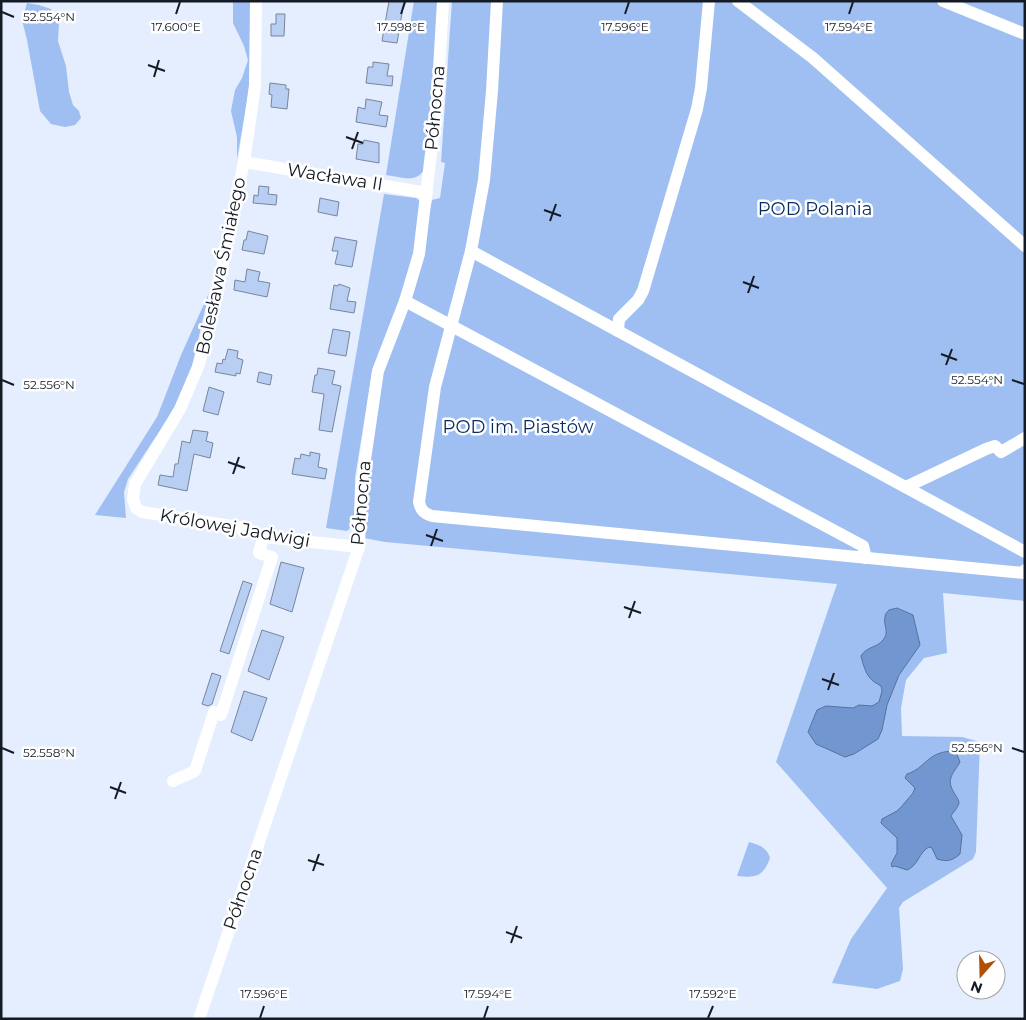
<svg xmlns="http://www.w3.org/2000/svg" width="1026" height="1020" viewBox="0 0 1026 1020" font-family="Montserrat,sans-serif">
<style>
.green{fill:#9fbff2}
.water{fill:#7297d0;stroke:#56729c}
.building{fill:#b8cff3;stroke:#77869e}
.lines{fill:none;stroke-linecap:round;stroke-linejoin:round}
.minor{stroke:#fff;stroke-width:12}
.ticks{fill:none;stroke:#151b24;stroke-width:2}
.labels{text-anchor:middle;stroke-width:5;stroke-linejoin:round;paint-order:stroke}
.street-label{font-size:18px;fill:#151b24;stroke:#fff}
.park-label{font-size:18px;fill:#082a5d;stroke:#fff}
.ticks-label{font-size:12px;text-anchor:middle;fill:#151b24;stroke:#fff;stroke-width:5;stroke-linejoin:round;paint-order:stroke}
</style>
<rect width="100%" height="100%" fill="#e4eefe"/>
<g class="green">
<polygon points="233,1 250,1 251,65 248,96 237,159 237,137 231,111 235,90 242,78 248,60 244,46 233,23"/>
<path d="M414,1H438L431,106L425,169C415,184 402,177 386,175Z"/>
<polygon points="452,1 1025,1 1025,601 943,593 947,653 924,658 906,680 901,708 902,736 962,737 980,742 976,852 973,859 903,902 899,908 903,969 900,981 877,989 832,983 851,939 887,888 776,762 837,584 385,542 364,538 365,481 382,375 411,298 432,200 440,198 445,163 441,162"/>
<polygon points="27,3 39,5 51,9 59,23 58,41 66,66 69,92 73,105 79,111 81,118 75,125 65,127 51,124 40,111 27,40 22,20"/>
<polygon points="384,194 416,198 421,202 413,256 400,299 372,372 355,478 356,516 353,525 347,531 326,528"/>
<polygon points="209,293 192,366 174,409 128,479 124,492 126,518 95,515 157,417 181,355"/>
<path d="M749,842C759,845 767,847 770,858C763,877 756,878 737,876Z"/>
</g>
<g class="water">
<path d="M897,608L913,615L920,645L899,675L887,705L882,730L878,739L854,754L845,757L816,744L808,732L817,710L826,706L853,708L859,705L872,706L879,702L882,691L881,686C878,684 875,683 873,681C866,676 863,664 861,656C867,646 877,648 883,640C890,632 883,626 885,617C885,614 887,612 889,610Z"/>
<path d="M951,751L956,752L960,762C954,773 946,778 953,791C955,795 958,798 959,802C959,807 953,812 951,816L962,835L960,854C952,861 947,862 937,859L932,848L929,847C919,852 918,866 907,870L895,866L892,867L891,864L897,853V838L881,823L882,819L897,811L902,806L913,793L915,788L905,778L907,774C926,768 926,753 951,751Z"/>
</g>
<g class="building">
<polygon points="389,1 404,1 397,43 382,41"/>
<polygon points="276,14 285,14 284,36 271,36 271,24 276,24"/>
<polygon points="373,62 389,64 387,76 393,76 392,86 366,83 368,67 373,67"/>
<polygon points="270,83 286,85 286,89 289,89 287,109 271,107 272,95 269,94"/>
<polygon points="366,99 382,102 379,115 388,116 386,127 356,122 358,107 365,109"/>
<polygon points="364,140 379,143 379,163 356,159 358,144 363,144"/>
<polygon points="259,186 269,187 268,194 277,195 276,205 253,203 254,195 258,196"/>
<polygon points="320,198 339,202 337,216 318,212"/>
<polygon points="248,231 268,236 264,254 242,250 244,240 246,240"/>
<polygon points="335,237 357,241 352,267 335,264 338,251 332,251"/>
<polygon points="247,269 260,272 258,281 270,283 267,297 234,290 235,280 245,282"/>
<polygon points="339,284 350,288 347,301 356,302 354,313 330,309 334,285 338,286"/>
<polygon points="333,329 350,332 346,356 328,353"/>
<polygon points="228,349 238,351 237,358 243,360 240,374 236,373 236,376 215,372 217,363 222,364 223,359 225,360"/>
<polygon points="318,368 335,371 332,384 341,386 332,432 319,430 324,394 312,392 315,375 317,375"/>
<polygon points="259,372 272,375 270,385 257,382"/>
<polygon points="209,387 224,392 218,415 203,411"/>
<polygon points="193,430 208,432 206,441 213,443 210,458 194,454 187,491 158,485 160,475 173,477 175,464 178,464 182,441 190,443"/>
<polygon points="310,452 320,454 318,467 327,469 325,479 292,474 295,458 300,459 301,454 310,456"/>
<polygon points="281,562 304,568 292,612 270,604"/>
<polygon points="243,581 252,584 229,654 220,651"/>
<polygon points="262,630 284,637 269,680 248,671"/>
<polygon points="212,673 221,676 212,704 208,706 202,704"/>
<polygon points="244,691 267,698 252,741 231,732"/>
</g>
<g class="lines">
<g class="minor">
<polyline points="256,1 255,86 244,162 210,326 198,367 180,409 135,484 133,499 136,508 142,512 245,528 263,537 359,547"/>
<polyline points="497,1 492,91 484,180 471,251 618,331"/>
<polyline points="709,1 701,88 697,109 643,291 638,300 619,319 618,331 1025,552"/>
<polyline points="738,1 813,58 1025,246"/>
<polyline points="943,1 1025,34"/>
<polyline points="244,162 427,193"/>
<path d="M471,251L435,387L419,502C421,511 424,513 432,516L1024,573L1025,570"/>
<polyline points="405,301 863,546 866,558"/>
<polyline points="906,487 986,449 995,446 1001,452 1025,438"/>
<polyline points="173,781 195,771 214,712 221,715 272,557 259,553 263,537"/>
<polyline points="199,1019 359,547 361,487 378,371 405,301 419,254 437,103 443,1"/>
</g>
</g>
<path class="ticks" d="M2,12L14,17M176,14L180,2M401,14L405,2M625,14L629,2M849,14L853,2M148,65L165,71M154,77L159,60M346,137L363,143M352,149L358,132M544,210L561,216M550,221L556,204M743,282L759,288M748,293L754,276M941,354L957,360M946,365L952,349M2,380L14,385M1012,380L1024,384M228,462L245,468M233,474L239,457M426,535L443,541M431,546L437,529M624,607L641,613M629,618L635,601M822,679L839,685M828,690L834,673M2,748L14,753M1012,748L1024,752M110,787L126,793M115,799L121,782M308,860L324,865M313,871L319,854M506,932L522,938M511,943L517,926M260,1018L264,1006M484,1018L488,1006M708,1018L713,1006"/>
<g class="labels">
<g class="street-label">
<text transform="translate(435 108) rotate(-85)" y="6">Północna</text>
<text transform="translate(335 177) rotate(9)" y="6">Wacława II</text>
<text transform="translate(221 266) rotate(-78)" y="6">Bolesława Śmiałego</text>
<text transform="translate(361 503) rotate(-85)" y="6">Północna</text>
<text transform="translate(235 528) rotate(10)" y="6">Królowej Jadwigi</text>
<text transform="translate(243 889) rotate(-71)" y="6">Północna</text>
</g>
<g class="park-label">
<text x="815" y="215">POD Polania</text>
<text x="518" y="433">POD im. Piastów</text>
</g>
</g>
<g class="ticks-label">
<text x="49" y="21">52.554°N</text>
<text x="176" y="31">17.600°E</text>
<text x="401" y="31">17.598°E</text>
<text x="625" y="31">17.596°E</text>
<text x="849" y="31">17.594°E</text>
<text x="977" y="384">52.554°N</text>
<text x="49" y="389">52.556°N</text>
<text x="977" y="752">52.556°N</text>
<text x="49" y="757">52.558°N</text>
<text x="264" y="998">17.596°E</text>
<text x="488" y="998">17.594°E</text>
<text x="713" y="998">17.592°E</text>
</g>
<rect width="1026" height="1020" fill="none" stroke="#151b24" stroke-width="5"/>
<g transform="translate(981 975) rotate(200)"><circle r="24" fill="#ffffff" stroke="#a1a4a7"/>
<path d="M0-4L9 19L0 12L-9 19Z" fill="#af5002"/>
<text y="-8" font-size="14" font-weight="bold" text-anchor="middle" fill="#151b24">N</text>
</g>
</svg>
